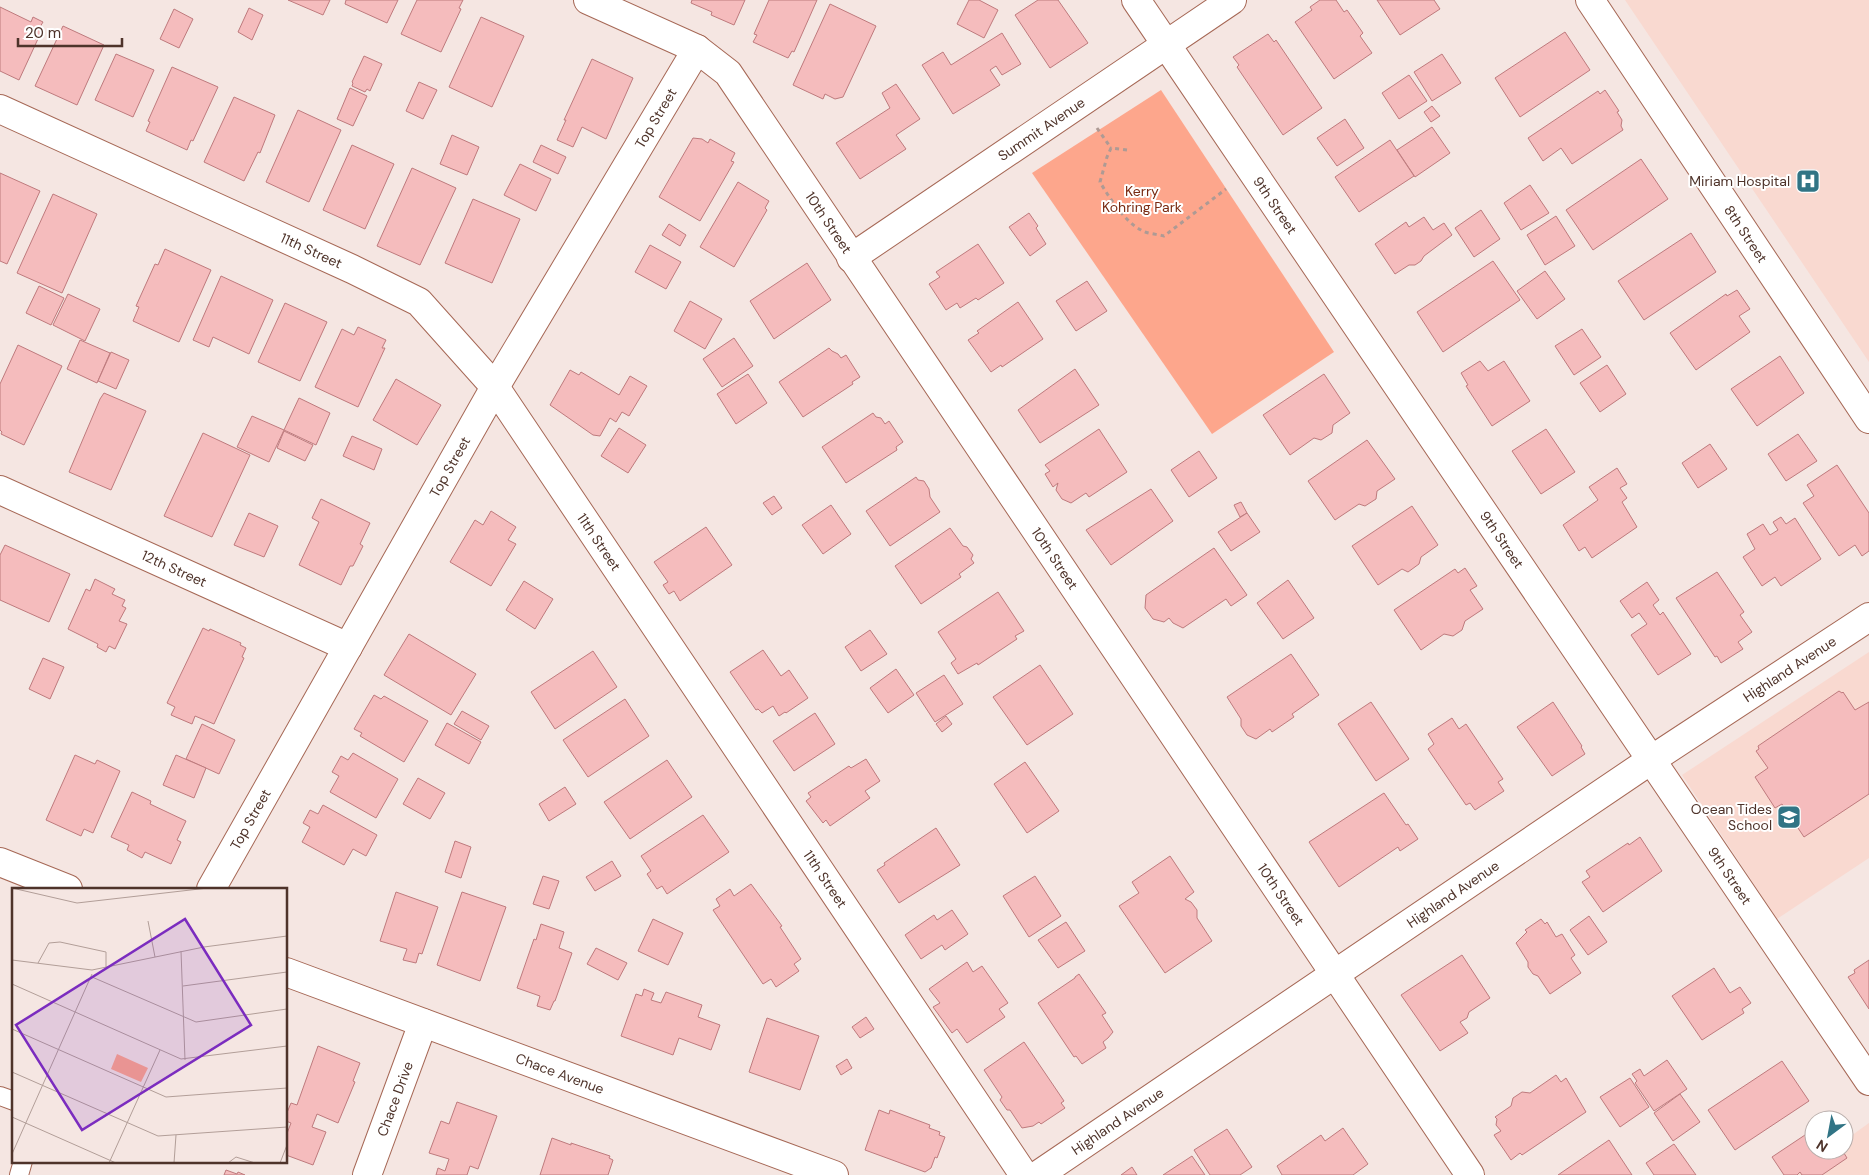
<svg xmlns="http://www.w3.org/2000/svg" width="1869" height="1175" viewBox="0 0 1869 1175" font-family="'DM Sans',sans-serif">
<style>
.built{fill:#f9d9d0}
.green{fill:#fda68c}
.building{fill:#f5bcbd;stroke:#be7a7d}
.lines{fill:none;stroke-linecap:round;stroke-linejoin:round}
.lane-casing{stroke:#a66856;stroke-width:20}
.street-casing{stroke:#a66856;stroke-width:30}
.path{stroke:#ae9a94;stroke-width:3;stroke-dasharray:4 4;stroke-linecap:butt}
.lane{stroke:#fff;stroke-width:18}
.street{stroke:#fff;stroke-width:28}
.labels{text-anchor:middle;stroke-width:4;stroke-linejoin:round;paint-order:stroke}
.street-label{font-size:14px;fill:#4e332a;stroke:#fff}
.poi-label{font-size:14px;fill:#4e332a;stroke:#fff;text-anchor:end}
.park-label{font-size:14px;fill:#782910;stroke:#fff}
.inset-road{fill:none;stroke:#b29e98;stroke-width:1}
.view{fill:#7b2cbf;fill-opacity:0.15;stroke:#7b2cbf;stroke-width:2.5}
.inset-edge{fill:none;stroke:#4e332a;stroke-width:2.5}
</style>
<rect width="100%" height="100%" fill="#f5e6e2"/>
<g class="built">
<polygon points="1625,0 1869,0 1869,362"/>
<polygon points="1869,652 1869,858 1777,919 1682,775"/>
<polygon points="1869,1123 1869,1175 1797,1175 1832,1150 1844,1150 1844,1141"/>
</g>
<polygon class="green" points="1161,90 1334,352 1212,434 1032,173"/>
<g class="building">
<polygon points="288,0 330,0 323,15"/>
<polygon points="346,0 398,0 387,23 345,4"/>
<polygon points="417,0 463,0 459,8 461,9 441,52 401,34"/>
<polygon points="692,0 745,0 734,25 711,15 712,12 691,3"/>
<polygon points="769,0 817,0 794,52 792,51 788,58 753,42 757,35 754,34"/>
<polygon points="969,0 979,0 998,10 984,38 957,24"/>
<polygon points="1038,0 1058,0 1088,43 1050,68 1015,15"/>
<polygon points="1320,0 1336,0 1344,12 1347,10 1363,33 1360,36 1372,53 1334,79 1295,22 1312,10 1310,7"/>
<polygon points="1377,0 1434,0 1440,9 1400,35"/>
<polygon points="830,4 876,26 843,97 835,99 825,94 823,99 793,85"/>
<polygon points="0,7 31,22 33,17 43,22 40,27 43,28 19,80 0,71"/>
<polygon points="249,8 263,15 252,40 238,32"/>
<polygon points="174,9 193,19 179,48 160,39"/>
<polygon points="481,17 524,36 492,107 449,87"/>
<polygon points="63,26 104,45 77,105 35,86"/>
<polygon points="1565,32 1590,70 1520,117 1495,78"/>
<polygon points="1002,33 1021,64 1002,75 996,66 990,70 1000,85 953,114 922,65 943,52 951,65"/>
<polygon points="1268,34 1274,42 1276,40 1322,108 1283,135 1237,67 1239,65 1233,57"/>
<polygon points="116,54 154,70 133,117 95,100"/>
<polygon points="1442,54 1461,83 1432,101 1414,72"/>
<polygon points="364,56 382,64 370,91 367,89 365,92 352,86 353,83 352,82"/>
<polygon points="592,59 633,78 606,139 582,127 573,147 557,140 566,120 564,120"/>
<polygon points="172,67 218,87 193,141 191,140 187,150 146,131 150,122 148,121"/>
<polygon points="1409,75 1427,101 1399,119 1382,93"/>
<polygon points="419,82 437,90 423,119 406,111"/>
<polygon points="896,84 920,119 896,135 906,149 860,179 836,143 890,108 882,93"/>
<polygon points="350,88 367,96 353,126 337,119"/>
<polygon points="1605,90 1619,111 1617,112 1622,120 1621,126 1623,130 1572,164 1561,148 1543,161 1528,138 1598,91 1600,94"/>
<polygon points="234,97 275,115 260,153 258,152 244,181 204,162"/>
<polygon points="1432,106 1440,116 1431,122 1424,112"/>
<polygon points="298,110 341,130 309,202 266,182"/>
<polygon points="1345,119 1364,148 1337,166 1317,138"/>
<polygon points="1432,127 1450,153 1415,177 1397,150"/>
<polygon points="452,135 479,147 467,175 440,164"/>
<polygon points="693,138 702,139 708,143 710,139 735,153 731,161 734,162 700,221 659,197"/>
<polygon points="1390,140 1414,176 1359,212 1335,177"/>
<polygon points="352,145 394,164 365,229 323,210"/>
<polygon points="541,145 566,157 558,174 533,162"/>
<polygon points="1641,159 1668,199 1593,250 1566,210"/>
<polygon points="520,164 551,179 536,211 504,195"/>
<polygon points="412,168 456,188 420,265 377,246"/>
<polygon points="0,173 40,191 7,264 0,261"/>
<polygon points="738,182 769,201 765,208 767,210 734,267 700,247"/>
<polygon points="1530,185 1549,213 1521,230 1504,203"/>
<polygon points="53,194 97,214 62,293 17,273"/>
<polygon points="473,199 520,219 492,283 445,263"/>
<polygon points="1481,210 1500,239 1474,257 1455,228"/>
<polygon points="1029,213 1038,226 1036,228 1046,244 1030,256 1009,227"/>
<polygon points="1556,216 1575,246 1545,265 1527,235"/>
<polygon points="1424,217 1433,230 1444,223 1452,235 1424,256 1421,261 1415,265 1409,265 1395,274 1375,244 1406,222 1409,227"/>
<polygon points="669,224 686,235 680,246 662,235"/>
<polygon points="1691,233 1716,272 1644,320 1618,281"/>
<polygon points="978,244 1004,283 978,300 976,298 960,308 957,303 946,310 929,284 940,277 936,272"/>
<polygon points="650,245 681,262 666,289 635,272"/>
<polygon points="165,249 211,270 179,342 133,321 139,307 136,306 155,264 158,265"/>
<polygon points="1493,261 1520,300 1443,352 1417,312"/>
<polygon points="807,263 831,300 774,339 750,301"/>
<polygon points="1545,271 1565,299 1537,319 1517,291"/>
<polygon points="221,276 273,300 249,354 213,337 209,347 193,340"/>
<polygon points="1087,281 1107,311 1076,331 1056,301"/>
<polygon points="39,286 64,298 51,325 26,313"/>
<polygon points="1737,290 1750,309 1739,316 1750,332 1696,370 1670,333 1726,294 1727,296"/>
<polygon points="68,294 100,309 85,341 53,325"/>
<polygon points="690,301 722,319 705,349 674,331"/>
<polygon points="1018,302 1043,339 1002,367 1001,365 991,372 968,340 979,333 977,331"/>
<polygon points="285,303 327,322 300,381 258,362"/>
<polygon points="358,327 386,340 382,348 385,348 358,407 315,387 342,329 354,335"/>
<polygon points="1582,329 1601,357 1574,375 1555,346"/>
<polygon points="734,338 753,366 722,387 703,359"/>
<polygon points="80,340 110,353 97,383 67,369"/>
<polygon points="18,345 62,366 24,445 1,434 2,432 0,430 0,384"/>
<polygon points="829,348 832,351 838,354 841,358 846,355 860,377 852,382 853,384 803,417 779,382"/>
<polygon points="111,352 129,360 116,389 98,381"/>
<polygon points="1780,356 1804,393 1757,426 1731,389"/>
<polygon points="1480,361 1488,371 1504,361 1530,401 1492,426 1466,386 1468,385 1461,373"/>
<polygon points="1607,365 1626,394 1600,412 1580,383"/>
<polygon points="1075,369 1099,405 1040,443 1018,410"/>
<polygon points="570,370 579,375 581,372 619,395 630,376 647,386 629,416 622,412 616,422 610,418 600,436 593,435 550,405"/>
<polygon points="748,374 767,403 736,424 717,394"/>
<polygon points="1324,374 1350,413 1333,425 1332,433 1321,440 1314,438 1290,455 1263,415"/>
<polygon points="396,379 441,405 417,445 373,420"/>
<polygon points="104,393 146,411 111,490 69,472 100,399"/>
<polygon points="299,398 330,413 316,445 284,430"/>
<polygon points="873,413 876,417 881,418 885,424 889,421 903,442 896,447 897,450 846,483 822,447"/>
<polygon points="252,416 284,430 269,462 237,447"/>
<polygon points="619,428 646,445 628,473 601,456"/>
<polygon points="1099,429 1127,472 1089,497 1086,493 1071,503 1062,499 1056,490 1058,483 1053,487 1045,474 1050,471 1045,465"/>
<polygon points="1546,429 1575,472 1541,494 1512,451"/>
<polygon points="284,431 313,445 305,461 277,448"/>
<polygon points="203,433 250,455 212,537 164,516"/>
<polygon points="1798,434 1817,461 1786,481 1768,454"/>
<polygon points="352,436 382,449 374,470 343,456"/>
<polygon points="1367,440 1395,479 1377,491 1376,499 1365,506 1359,504 1335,520 1308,481"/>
<polygon points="1710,444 1727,469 1698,488 1682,463"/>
<polygon points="1199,451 1217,478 1189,497 1171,470"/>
<polygon points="1837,465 1869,513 1869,551 1862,556 1855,545 1839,556 1803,503 1814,496 1807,485"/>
<polygon points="1617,468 1627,484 1620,488 1627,498 1622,502 1637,527 1592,558 1585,547 1579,551 1563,525 1598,500 1589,487"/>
<polygon points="916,477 918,480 924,481 929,489 930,497 940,512 890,546 866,511"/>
<polygon points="1151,489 1173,521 1111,565 1086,530"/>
<polygon points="774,496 782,508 772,515 763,503"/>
<polygon points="321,499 370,523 360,544 363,546 353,566 350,566 341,585 299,565 319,522 312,518"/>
<polygon points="1241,502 1247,513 1240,517 1234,505"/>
<polygon points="831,505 851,534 823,554 802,525"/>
<polygon points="1412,506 1438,545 1421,557 1419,564 1408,572 1402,569 1378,585 1352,546"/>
<polygon points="491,511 516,527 508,540 516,544 491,586 450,562 475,520 483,525"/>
<polygon points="249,513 278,526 264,557 234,545"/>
<polygon points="1247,513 1260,532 1231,551 1218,532"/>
<polygon points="1781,517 1786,524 1795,518 1821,559 1781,586 1775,577 1762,586 1743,557 1755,549 1747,534 1763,524 1770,535 1778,530 1773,522"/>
<polygon points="706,527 732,565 680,601 674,591 669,594 663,585 668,582 654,562"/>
<polygon points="950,528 963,546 967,547 973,555 971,559 974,563 959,574 961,577 921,604 895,566"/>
<polygon points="5,545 70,574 49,622 0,600 0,555"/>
<polygon points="1214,548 1247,595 1231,606 1226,599 1183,628 1173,623 1169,618 1164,622 1153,619 1145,608 1146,595"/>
<polygon points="1465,568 1477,586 1470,590 1483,609 1465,621 1462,630 1453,636 1444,634 1421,650 1394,610 1455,569 1458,573"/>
<polygon points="1717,572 1744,612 1740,615 1752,632 1738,642 1743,649 1721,663 1717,656 1715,657 1676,598"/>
<polygon points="95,579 115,589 112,594 125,600 122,606 126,608 119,621 127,624 115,649 109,646 106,652 97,647 98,644 68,629 86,589 90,591"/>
<polygon points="1288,580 1314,618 1283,639 1257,603"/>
<polygon points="524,581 553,599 535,629 506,610"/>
<polygon points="1647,582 1659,600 1653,605 1660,615 1663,612 1691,654 1658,675 1631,635 1647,624 1639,613 1632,618 1620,601"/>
<polygon points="998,592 1024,631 1015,636 1017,639 978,665 977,663 958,674 951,663 956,659 938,632"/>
<polygon points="203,628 209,631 210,629 241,643 240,645 246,648 242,657 244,658 214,724 195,716 192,724 171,715 175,707 167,703"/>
<polygon points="870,630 887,654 861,671 845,647"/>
<polygon points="409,634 476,674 451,715 384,675"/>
<polygon points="763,650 781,676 789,670 808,698 786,713 785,712 779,716 773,706 762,713 758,709 756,710 730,672"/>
<polygon points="593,651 617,687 555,729 531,692"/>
<polygon points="1291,654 1319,695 1292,714 1294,717 1272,732 1270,729 1256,739 1247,735 1241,726 1241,719 1227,697"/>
<polygon points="43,658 64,667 50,699 29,689"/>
<polygon points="1040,665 1073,714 1027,745 993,697"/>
<polygon points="896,669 914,695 888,713 870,688"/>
<polygon points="944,675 963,704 935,722 916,693"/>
<polygon points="1839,691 1842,693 1843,692 1855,710 1869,702 1869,794 1804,837 1782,804 1775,808 1755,777 1768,768 1756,751 1759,749 1758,746"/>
<polygon points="374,695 381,699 384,696 428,721 404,762 360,736 362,733 354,729"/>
<polygon points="625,699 649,736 588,777 563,740"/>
<polygon points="1371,702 1409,759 1376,781 1338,724"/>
<polygon points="1553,702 1582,746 1581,747 1585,754 1552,776 1517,727"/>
<polygon points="462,711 489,726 481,740 454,724"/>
<polygon points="815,713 835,744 794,771 773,741"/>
<polygon points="946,716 952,724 942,732 936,724"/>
<polygon points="1452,718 1459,729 1466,724 1503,779 1498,782 1504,791 1475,810 1470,803 1466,805 1428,749 1434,744 1428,734"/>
<polygon points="447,723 481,742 469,764 435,745"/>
<polygon points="202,724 235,740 219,774 186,759"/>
<polygon points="353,753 398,779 376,818 330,792 339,776 332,772 341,756 348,760"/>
<polygon points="75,755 95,764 97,760 120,771 93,833 84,829 81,836 46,820"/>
<polygon points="176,755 206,768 194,798 163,785"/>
<polygon points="866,759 880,781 865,791 870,798 830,826 826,820 823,823 806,801 811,797 808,793 849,766 851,768"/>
<polygon points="667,760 692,797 630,839 604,802"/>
<polygon points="1025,762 1059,811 1027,833 994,784"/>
<polygon points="418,778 445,793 430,819 403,804"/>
<polygon points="565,787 576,804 549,821 539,804"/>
<polygon points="132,792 151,801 150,804 186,821 177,840 181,842 171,864 145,852 142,858 127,850 129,845 111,837"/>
<polygon points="1384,793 1406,825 1408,824 1418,839 1400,851 1398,847 1339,887 1309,842"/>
<polygon points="323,805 377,835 366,856 353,849 344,865 302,842 310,827 303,823 310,810 318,814"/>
<polygon points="703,815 729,852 667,894 662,886 657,889 647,874 651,871 641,856"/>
<polygon points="936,828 960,865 899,903 877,870 885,865 884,863"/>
<polygon points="1640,837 1662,871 1603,912 1582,882 1590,877 1586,871 1628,843 1629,845"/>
<polygon points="455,841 471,847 461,878 445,872"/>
<polygon points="1170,856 1194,892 1185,899 1191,902 1197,910 1197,918 1212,941 1165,973 1119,906 1139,893 1132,882"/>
<polygon points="612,861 621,876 595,891 586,877"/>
<polygon points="543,876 559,881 549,909 533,904"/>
<polygon points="1035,876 1061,916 1029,937 1003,896"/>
<polygon points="751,884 782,926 780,927 801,959 794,964 799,971 776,987 771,979 763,984 713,910 720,906 716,899 730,889 734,896"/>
<polygon points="396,892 438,907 422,954 419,953 416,963 403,960 407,949 380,941"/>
<polygon points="462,892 506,907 480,981 437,965"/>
<polygon points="952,910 968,934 945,950 942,945 921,959 905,935 934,915 937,920"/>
<polygon points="1589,916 1607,942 1588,955 1570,930"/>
<polygon points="653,919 683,933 668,965 638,951"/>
<polygon points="1541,919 1545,924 1547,922 1556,937 1562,934 1575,955 1571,958 1581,973 1550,994 1538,976 1533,974 1528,967 1528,962 1516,943 1527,932 1525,930"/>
<polygon points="1066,922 1085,951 1058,968 1038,940"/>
<polygon points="541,924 564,932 559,948 572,953 555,1001 554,1001 550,1010 537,1006 540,996 517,988 534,939 536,940"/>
<polygon points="596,948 627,963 618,980 587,964"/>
<polygon points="1462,955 1490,998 1469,1012 1467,1018 1460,1022 1468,1033 1440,1051 1401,995"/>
<polygon points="1869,960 1869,1009 1848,977 1855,973 1854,970"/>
<polygon points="967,962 973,972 982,966 1008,1003 999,1009 1005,1017 967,1043 957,1029 952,1033 933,1007 940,1003 929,989"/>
<polygon points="1714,968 1730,993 1740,987 1751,1003 1742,1009 1744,1013 1702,1040 1672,996"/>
<polygon points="1079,974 1106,1013 1102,1015 1113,1032 1108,1038 1103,1042 1106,1048 1082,1064 1076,1056 1074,1057 1038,1003 1075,978 1075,977"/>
<polygon points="644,989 654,993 651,1000 661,1003 666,992 702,1005 698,1017 720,1025 711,1050 679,1038 673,1055 621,1036 636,994 642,996"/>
<polygon points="866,1017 874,1029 860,1038 852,1027"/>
<polygon points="767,1018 819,1036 800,1090 749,1072"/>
<polygon points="1024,1042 1064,1101 1061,1103 1065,1108 1041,1124 1039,1122 1033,1126 1022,1128 1010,1110 1007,1110 1000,1100 1002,1097 984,1070"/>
<polygon points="318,1046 360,1063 353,1081 355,1082 338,1123 317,1114 312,1127 326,1132 313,1165 286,1155 286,1136 291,1123 286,1121 286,1115 291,1103 297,1105"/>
<polygon points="847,1059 852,1068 841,1075 836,1066"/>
<polygon points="1667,1060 1687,1089 1654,1111 1635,1083 1637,1081 1632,1074 1640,1069 1644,1076"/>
<polygon points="1782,1061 1809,1101 1735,1150 1708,1110"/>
<polygon points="1556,1075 1561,1082 1566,1078 1586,1112 1522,1155 1520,1153 1511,1160 1494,1135 1501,1131 1496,1125 1497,1119 1495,1117 1511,1106 1513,1098 1522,1092 1530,1093"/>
<polygon points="1630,1078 1649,1107 1620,1127 1600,1097"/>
<polygon points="1680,1094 1700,1122 1673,1141 1654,1113"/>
<polygon points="457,1102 497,1116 478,1169 470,1166 467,1175 436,1175 438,1168 445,1171 449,1159 429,1153 441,1121 449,1124"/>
<polygon points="879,1110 889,1114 890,1110 930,1125 929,1128 940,1132 939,1135 945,1137 937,1158 935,1157 931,1168 925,1172 865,1150"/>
<polygon points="1343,1128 1368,1164 1353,1175 1282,1175 1277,1166 1321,1135 1325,1141"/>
<polygon points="1227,1129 1252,1167 1240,1175 1210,1175 1194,1150"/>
<polygon points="1814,1129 1814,1150 1842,1150 1847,1158 1822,1175 1802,1175 1800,1172 1797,1175 1784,1175 1772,1157"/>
<polygon points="552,1138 571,1145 571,1143 610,1156 609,1158 613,1160 608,1175 540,1175"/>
<polygon points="1609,1140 1632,1175 1558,1175"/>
<polygon points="1674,1144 1696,1175 1654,1175 1646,1163"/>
<polygon points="1192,1156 1205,1175 1163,1175"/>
<polygon points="1132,1167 1137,1175 1121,1175"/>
<polygon points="226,1170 237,1174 238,1172 245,1175 224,1175"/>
</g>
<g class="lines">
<g class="lane-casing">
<g id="lane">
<polyline points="0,1096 14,1101"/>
<polyline points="19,1175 23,1161"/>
</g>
</g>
<g class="street-casing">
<g id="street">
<path id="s1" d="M588,0L697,49L728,73L1470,1175"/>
<path id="s2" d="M1136,0L1869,1081"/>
<path id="s3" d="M1590,0L1869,419"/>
<path id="s4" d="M0,109L352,269L419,302L495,387L1024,1175"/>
<path id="s5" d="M851,258L1232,0"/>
<path id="s6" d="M0,490L348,647"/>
<polyline points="0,862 68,889"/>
<path id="s7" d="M211,889L495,387L697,49"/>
<path id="s8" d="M286,972L834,1175"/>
<path id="s9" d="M367,1175L423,1023"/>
<path id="s10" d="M1038,1175L1651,760L1869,617"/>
</g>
</g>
<g class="path">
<polyline points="1097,128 1111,148"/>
<path d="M1127,150L1111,148L1107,157L1100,182C1108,196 1126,223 1141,230C1147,234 1157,234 1164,236L1226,189"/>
</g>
<use href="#lane" class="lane"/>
<use href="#street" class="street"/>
</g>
<defs>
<g id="hospital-square" transform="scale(1.25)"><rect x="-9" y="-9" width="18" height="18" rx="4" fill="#317485" stroke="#fff"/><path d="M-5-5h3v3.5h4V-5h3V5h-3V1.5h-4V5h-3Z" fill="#fff"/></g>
<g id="school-square" transform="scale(1.25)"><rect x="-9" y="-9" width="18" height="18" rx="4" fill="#317485" stroke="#fff"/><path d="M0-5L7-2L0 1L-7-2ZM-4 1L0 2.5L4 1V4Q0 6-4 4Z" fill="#fff"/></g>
</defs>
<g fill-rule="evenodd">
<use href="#hospital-square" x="1808" y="181"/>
<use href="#school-square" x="1789" y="817"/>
</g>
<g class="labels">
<g class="street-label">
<text dy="5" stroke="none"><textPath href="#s7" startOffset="890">Top Street</textPath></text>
<text dy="5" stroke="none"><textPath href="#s5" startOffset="230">Summit Avenue</textPath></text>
<text dy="5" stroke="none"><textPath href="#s2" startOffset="248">9th Street</textPath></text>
<text dy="5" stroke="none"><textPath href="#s1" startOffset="339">10th Street</textPath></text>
<text dy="5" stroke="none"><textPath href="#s3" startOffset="281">8th Street</textPath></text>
<text dy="5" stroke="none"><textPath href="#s4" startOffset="342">11th Street</textPath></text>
<text dy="5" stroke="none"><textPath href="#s7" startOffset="485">Top Street</textPath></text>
<text dy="5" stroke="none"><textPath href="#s2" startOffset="652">9th Street</textPath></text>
<text dy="5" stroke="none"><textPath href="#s4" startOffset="762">11th Street</textPath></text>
<text dy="5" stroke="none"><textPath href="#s1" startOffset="744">10th Street</textPath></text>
<text dy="5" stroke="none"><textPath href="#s6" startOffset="191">12th Street</textPath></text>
<text dy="5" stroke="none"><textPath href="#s10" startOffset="906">Highland Avenue</textPath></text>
<text dy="5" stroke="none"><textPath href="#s7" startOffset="80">Top Street</textPath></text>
<text dy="5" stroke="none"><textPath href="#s2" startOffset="1058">9th Street</textPath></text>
<text dy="5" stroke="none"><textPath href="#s4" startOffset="1168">11th Street</textPath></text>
<text dy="5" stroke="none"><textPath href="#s1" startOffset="1149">10th Street</textPath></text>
<text dy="5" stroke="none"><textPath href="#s10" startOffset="501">Highland Avenue</textPath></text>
<text dy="5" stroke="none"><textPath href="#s8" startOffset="292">Chace Avenue</textPath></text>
<text dy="5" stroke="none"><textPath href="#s9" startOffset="81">Chace Drive</textPath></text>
<text dy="5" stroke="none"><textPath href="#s10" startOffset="96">Highland Avenue</textPath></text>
</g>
<g class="poi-label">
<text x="1790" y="186">Miriam Hospital</text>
<text x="1772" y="814">Ocean Tides<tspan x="1772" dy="16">School</tspan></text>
</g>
<g class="park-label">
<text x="1142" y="196">Kerry<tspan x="1142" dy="16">Kohring Park</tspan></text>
</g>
</g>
<g transform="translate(12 888)">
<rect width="275" height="275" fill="#f5e6e2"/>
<path d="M105,166L136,180L129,194L99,181Z" fill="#fda68c"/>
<path class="inset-road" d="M0,0L65,15L196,0M136,33L143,69M169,63L173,172M0,72L80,82L192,59L275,48M26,75L37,55L48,54L94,64V79M80,89L184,134L275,121M0,96L169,171L275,158M171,98L275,84M0,141L154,209L275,200M0,184L146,248L275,239M0,229L104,275M0,266L80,86M97,275L148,162M162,275L164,247M216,275L224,269L243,275M268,275L275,257"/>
<path class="view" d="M173,31L239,137L70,242L4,137Z"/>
<rect width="275" height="275" class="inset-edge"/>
</g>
<g transform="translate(1829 1135) rotate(212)"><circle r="24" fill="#ffffff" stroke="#b8adaa"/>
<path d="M0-4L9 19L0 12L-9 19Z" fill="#317485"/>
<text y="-8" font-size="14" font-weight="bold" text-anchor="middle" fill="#4e332a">N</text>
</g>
<path d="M18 38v8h104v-8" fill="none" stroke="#4e332a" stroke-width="2.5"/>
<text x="25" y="38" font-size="15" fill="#4e332a" stroke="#ffffff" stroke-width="4" paint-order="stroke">20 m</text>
</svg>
